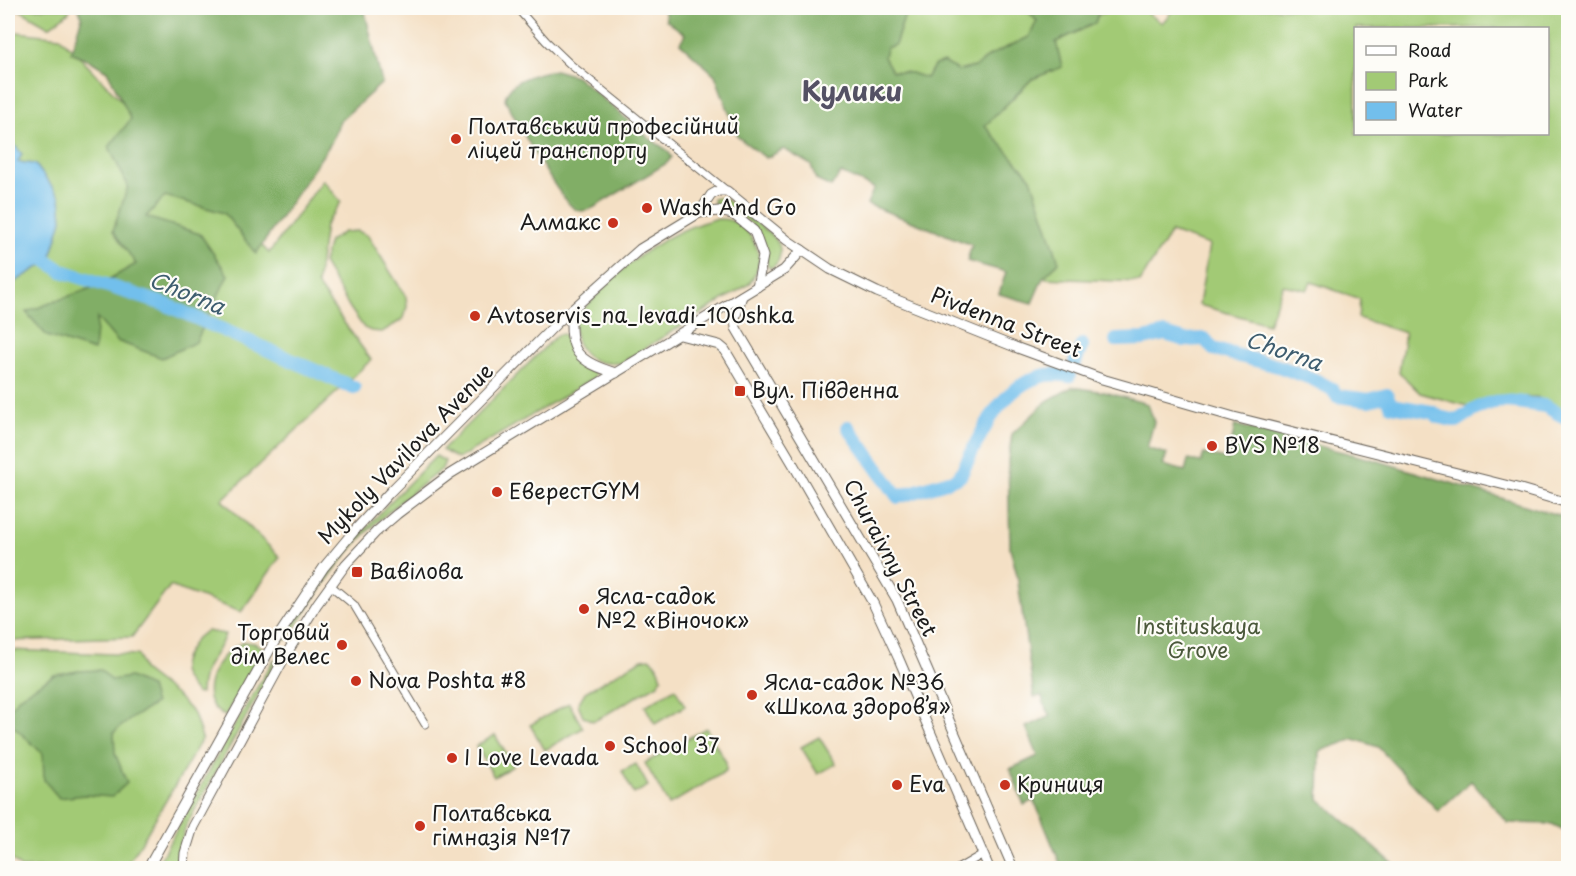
<svg xmlns="http://www.w3.org/2000/svg" width="1576" height="876" viewBox="0 0 1576 876" font-family="'Playpen Sans',sans-serif">
<style>
.green{fill:#a2ca75;stroke:#5f7348;stroke-width:1.5;fill-rule:evenodd}
.forest{fill:#81ae66;stroke:#4e6541;stroke-width:1.5}
.water{fill:#72bfec;stroke:#476e84;stroke-width:1.5}
.lines{fill:none;stroke-linecap:round;stroke-linejoin:round}
.river{stroke:#72bfec;stroke-width:14}
.street-casing{stroke:#686157;stroke-width:9}
.secondary-casing{stroke:#686157;stroke-width:11}
.street{stroke:#fff;stroke-width:7}
.secondary{stroke:#fff;stroke-width:9}
.poi-dot{fill:#c8321e;stroke:#fdfcf7;stroke-width:2}
.labels{text-anchor:middle;stroke-width:4.5;stroke-linejoin:round;paint-order:stroke}
.poi-label{font-size:21px;fill:#1c1c1c;stroke:#fdfcf7;text-anchor:start}
.street-label{font-size:21px;fill:#1c1c1c;stroke:#fdfcf7}
.park-label{font-size:21px;fill:#4b593b;stroke:#fdfcf7}
.water-label{font-size:22px;font-style:italic;fill:#3e5d6f;stroke:#fdfcf7}
.district-label{font-size:27px;font-weight:bold;fill:#545164;stroke:#fdfcf7}
</style>
<rect width="100%" height="100%" fill="#fdfcf7"/>
<filter id="ink" filterUnits="userSpaceOnUse"><feTurbulence type="fractalNoise" baseFrequency=".0167" numOctaves="2"/><feDisplacementMap in="SourceGraphic" scale="12" xChannelSelector="R" yChannelSelector="G"/><feConvolveMatrix kernelMatrix="1 2 1 2 8 2 1 2 1" color-interpolation-filters="sRGB"/></filter>
<filter id="wash" filterUnits="userSpaceOnUse"><feTurbulence type="fractalNoise" baseFrequency=".008" numOctaves="4" result="noise"/><feDisplacementMap in="SourceGraphic" scale="24" xChannelSelector="R" yChannelSelector="G"/><feGaussianBlur stdDeviation="1.35" result="paint"/><feColorMatrix in="noise" values="0 0 0 0 0 0 0 0 0 0 0 0 0 0 0 0 0 1.4 0 .05"/><feComposite in="paint" operator="in"/></filter>
<g filter="url(#wash)">
<rect width="100%" height="100%" fill="#f4e0c5"/>
<g class="green">
<polygon points="16,8 70,8 69,12 49,27"/>
<polygon points="907,8 1025,8 1037,21 1029,37 991,55 975,67 958,71 944,62 935,65 926,79 911,73 892,71 884,57 885,48 895,45"/>
<path d="M1119,8H1141L1162,23L1175,8H1568V416L1537,397H1503L1471,407L1420,393L1399,372L1405,333L1358,318L1360,299L1311,282L1307,290L1283,285L1268,324L1199,305L1209,245L1171,232L1140,282L1043,278L984,126L1032,79L1061,67L1056,42L1094,24L1098,15ZM1356,28H1548V134H1356Z"/>
<polygon points="8,31 60,37 269,253 323,180 341,202 325,225 317,285 371,360 222,500 280,557 241,612 170,586 132,637 8,641"/>
<path d="M718,198H724C739,210 765,227 776,240C783,249 781,264 770,268L767,265C765,229 747,215 714,204L713,199Z"/>
<path d="M715,219C719,219 725,219 729,220C746,224 759,245 759,261C758,270 754,277 749,284L621,363C605,364 589,363 580,348C575,340 573,331 576,321C579,312 589,304 596,296C628,261 668,231 715,219Z"/>
<polygon points="358,231 368,236 406,297 407,307 402,320 382,332 371,331 364,328 350,308 323,263 329,241 344,232"/>
<path d="M561,334L566,335C572,352 578,362 595,370L594,378L458,459L442,450L557,335Z"/>
<path d="M436,456L445,461L442,469C411,493 380,516 355,545C329,574 309,607 288,639L285,640L284,638L290,628L335,563L388,504Z"/>
<path d="M207,631L225,634C218,658 202,661 201,693L197,694C181,676 176,669 190,648C195,640 198,635 207,631Z"/>
<path d="M245,642L254,643L262,647L261,652L225,716C190,700 217,651 245,642Z"/>
<path d="M8,650L138,655L143,670L177,696L194,714L202,738C187,767 170,793 154,821C143,839 138,852 123,868H21L8,856Z"/>
<path d="M650,658C657,664 660,669 662,678L658,684L598,719L592,721L583,716L578,704L585,692L642,659Z"/>
<polygon points="274,659 275,660 273,668 186,826 178,851 176,868 158,868 157,865 233,728"/>
<polygon points="675,688 685,706 655,724 645,706"/>
<polygon points="569,703 583,728 545,750 530,725"/>
<polygon points="706,728 726,762 726,771 669,805 645,763"/>
<polygon points="495,735 513,766 494,777 476,746"/>
<polygon points="819,737 836,764 818,774 801,747"/>
<polygon points="636,764 648,786 634,794 622,771"/>
</g>
<g class="forest">
<polygon points="78,8 364,8 382,83 340,121 331,143 256,254 224,213 165,196 146,217 200,234 228,275 196,342 162,358 117,341 97,318 94,351 47,336 26,312 99,285 136,264 113,231 128,186 109,147 131,119 107,71 91,61 71,52 82,16"/>
<polygon points="664,8 907,8 895,45 886,48 884,57 892,71 911,73 926,78 935,65 944,62 958,71 975,67 991,55 1029,37 1037,21 1025,8 1100,8 1095,23 1056,42 1062,67 1032,79 985,126 1031,178 1059,262 1043,278 1032,303 999,294 1006,272 967,261 972,245 867,204 874,188 841,173 831,187 816,180 811,165 784,149 766,158 738,137 715,75 680,43 685,34 666,20"/>
<path d="M555,70L576,76L650,139L667,150L672,157L667,163L593,208C586,210 581,213 575,209C559,200 515,119 505,99C508,79 538,73 555,70Z"/>
<polygon points="1072,387 1105,392 1148,404 1154,422 1147,448 1167,454 1163,465 1185,471 1188,460 1201,462 1204,454 1228,460 1235,425 1375,460 1568,518 1568,832 1552,824 1508,823 1471,781 1438,811 1378,747 1354,739 1320,751 1319,799 1398,868 1062,868 1034,800 1024,805 1010,769 1038,756 1026,727 1051,716 1044,704 1042,696 1034,697 1017,575 1010,548 1008,460 1012,434 1047,401"/>
<polygon points="101,670 111,680 130,677 150,687 155,704 132,718 114,732 115,753 127,783 112,797 85,795 59,798 44,780 43,754 8,721 8,711 20,696 54,675 78,671"/>
</g>
<polygon class="water" points="8,137 22,154 18,162 35,164 60,197 62,220 52,254 46,263 13,283 8,284"/>
<g class="lines">
<g class="river">
<polyline points="8,234 62,271 167,305 354,388"/>
<path d="M1116,340L1144,339L1165,334L1185,340L1205,339L1213,349L1278,366L1313,379L1332,389L1337,396L1369,400L1387,395L1391,405L1432,412L1439,417L1457,421C1486,402 1493,397 1529,404C1534,405 1542,405 1547,407C1555,411 1560,416 1568,418"/>
<polyline points="1075,362 1082,345"/>
<polyline points="848,427 898,497 949,481"/>
<path d="M957,478L960,476C979,438 999,385 1046,375C1053,374 1062,375 1069,376"/>
</g>
</g>
</g>
<g filter="url(#ink)">
<g class="lines">
<g class="street-casing">
<g id="street">
<polyline points="517,8 546,41 571,65 727,191"/>
<polyline points="330,585 354,605 425,724"/>
<polyline points="959,868 983,854"/>
</g>
</g>
<g class="secondary-casing">
<g id="secondary">
<polyline points="699,213 719,211 733,214 754,231 763,256 757,287"/>
<polyline points="742,296 735,318 736,328 897,600 1013,868"/>
<path d="M572,310C567,351 578,362 616,373"/>
<polyline points="680,335 719,345 725,350 793,464 873,603 898,657 989,868"/>
<polyline points="148,868 273,644 324,567 354,531 390,492 557,323 640,249 699,213 711,195 718,191 727,191 787,240 830,269 877,292 1015,347 1102,379 1234,417 1517,488 1568,503"/>
<polyline points="184,868 185,853 193,827 287,653 317,604 346,564 376,532 397,514 450,474 784,270 802,250"/>
</g>
</g>
<use href="#street" class="street"/>
<use href="#secondary" class="secondary"/>
</g>
</g>
<g class="poi-dot">
<circle cx="456" cy="139" r="6"/>
<circle cx="647" cy="208" r="6"/>
<circle cx="613" cy="223" r="6"/>
<circle cx="475" cy="316" r="6"/>
<rect x="734" y="385" width="12" height="12" rx="3"/>
<circle cx="1212" cy="446" r="6"/>
<circle cx="497" cy="492" r="6"/>
<rect x="351" y="566" width="12" height="12" rx="3"/>
<circle cx="584" cy="609" r="6"/>
<circle cx="342" cy="645" r="6"/>
<circle cx="356" cy="681" r="6"/>
<circle cx="752" cy="695" r="6"/>
<circle cx="610" cy="746" r="6"/>
<circle cx="452" cy="758" r="6"/>
<circle cx="897" cy="785" r="6"/>
<circle cx="1005" cy="785" r="6"/>
<circle cx="420" cy="826" r="6"/>
</g>
<g class="labels">
<g class="poi-label">
<text x="468" y="134">Полтавський професійний<tspan x="468" dy="24">ліцей транспорту</tspan></text>
<text x="659" y="215">Wash And Go</text>
<text x="601" y="230" text-anchor="end">Алмакс</text>
<text x="487" y="323">Avtoservis_na_levadi_100shka</text>
<text x="752" y="398">Вул. Південна</text>
<text x="1224" y="453">BVS №18</text>
<text x="509" y="499">ЕверестGYM</text>
<text x="369" y="579">Вавілова</text>
<text x="596" y="604">Ясла-садок<tspan x="596" dy="24">№2 «Віночок»</tspan></text>
<text x="330" y="640" text-anchor="end">Торговий<tspan x="330" dy="24">дім Велес</tspan></text>
<text x="368" y="688">Nova Poshta #8</text>
<text x="764" y="690">Ясла-садок №36<tspan x="764" dy="24">«Школа здоров’я»</tspan></text>
<text x="622" y="753">School 37</text>
<text x="464" y="765">I Love Levada</text>
<text x="909" y="792">Eva</text>
<text x="1017" y="792">Криниця</text>
<text x="432" y="821">Полтавська<tspan x="432" dy="24">гімназія №17</tspan></text>
</g>
<g class="street-label">
<text transform="translate(1006 323) rotate(21)" y="7">Pivdenna Street</text>
<text transform="translate(406 454) rotate(-46)" y="7">Mykoly Vavilova Avenue</text>
<text transform="translate(890 558) rotate(62)" y="7">Churaivny Street</text>
</g>
<g class="park-label">
<text x="1198" y="634">Іnstituskaya<tspan x="1198" dy="24">Grove</tspan></text>
</g>
<g class="water-label">
<text transform="translate(187 293) rotate(22)" y="8">Chorna</text>
<text transform="translate(1284 351) rotate(19)" y="8">Chorna</text>
</g>
<g class="district-label">
<text x="852" y="101">Кулики</text>
</g>
</g>
<rect width="1576" height="876" fill="none" stroke="#fdfcf7" stroke-width="30"/>
<rect x="1354" y="27" width="195" height="108" fill="#fdfcf7" stroke="#a3a29f" stroke-width="1.5"/>
<rect x="1366" y="46" width="30" height="9" fill="#ffffff" stroke="#a3a29f" stroke-width="1.5"/>
<text x="1408" y="57" font-size="18" fill="#1c1c1c">Road</text>
<rect x="1366" y="72" width="30" height="18" fill="#a2ca75" stroke="#a3a29f" stroke-width="1.5"/>
<text x="1408" y="87" font-size="18" fill="#1c1c1c">Park</text>
<rect x="1366" y="102" width="30" height="18" fill="#72bfec" stroke="#a3a29f" stroke-width="1.5"/>
<text x="1408" y="117" font-size="18" fill="#1c1c1c">Water</text>
</svg>
